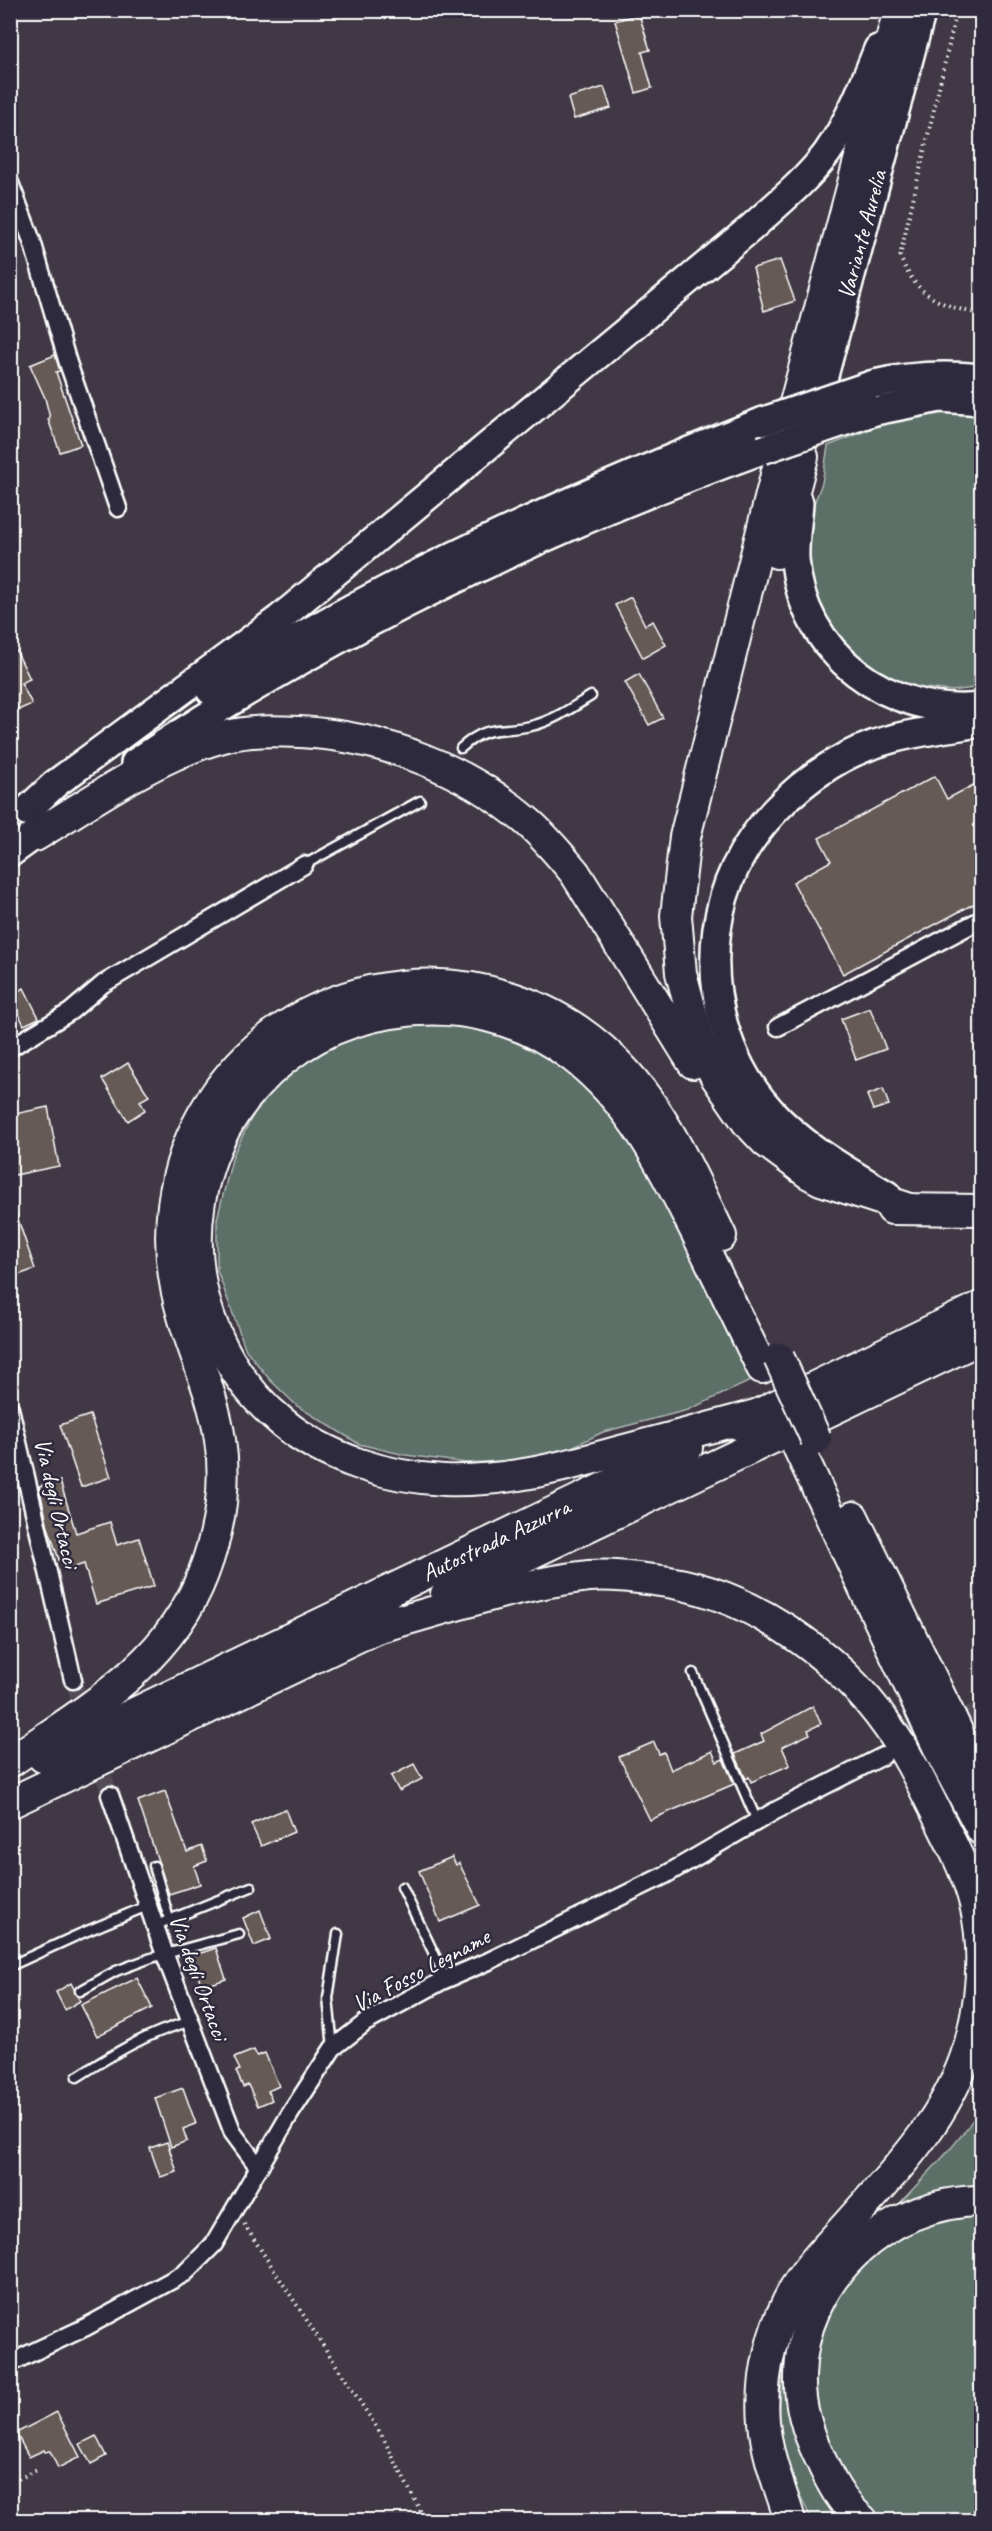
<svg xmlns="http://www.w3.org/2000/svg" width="992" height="2531" viewBox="0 0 992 2531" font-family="Caveat,sans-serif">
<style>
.green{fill:#5c6f68;stroke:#aeb7b4;stroke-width:1.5}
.building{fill:#665a56;stroke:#fff;stroke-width:1.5}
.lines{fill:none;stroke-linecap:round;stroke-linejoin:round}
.minor-tunnel{stroke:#534c57;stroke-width:16;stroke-dasharray:16 8;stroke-linecap:butt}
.service-casing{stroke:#fff;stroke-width:13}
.minor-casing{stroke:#fff;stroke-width:21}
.trunk-casing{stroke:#fff;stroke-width:32}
.motorway-casing{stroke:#fff;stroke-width:34}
.path{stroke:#fff;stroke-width:4;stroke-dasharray:1.5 4.5;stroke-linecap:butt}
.service{stroke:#2f2a3d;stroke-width:8}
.minor{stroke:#2f2a3d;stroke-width:16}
.trunk{stroke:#2f2a3d;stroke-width:27}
.motorway{stroke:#2f2a3d;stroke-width:30}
.trunk-bridge-casing{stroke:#fff;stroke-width:32;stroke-linecap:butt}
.motorway-bridge-casing{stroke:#fff;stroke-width:34;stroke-linecap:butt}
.trunk-bridge{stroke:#2f2a3d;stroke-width:27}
.motorway-bridge{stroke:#2f2a3d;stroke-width:30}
.labels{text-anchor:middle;stroke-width:5;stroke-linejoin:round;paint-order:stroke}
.street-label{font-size:24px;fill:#fff;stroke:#2f2a3d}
</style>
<rect width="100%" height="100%" fill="#403844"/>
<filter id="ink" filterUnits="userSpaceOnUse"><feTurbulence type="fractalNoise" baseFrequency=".0167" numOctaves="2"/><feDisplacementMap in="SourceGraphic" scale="12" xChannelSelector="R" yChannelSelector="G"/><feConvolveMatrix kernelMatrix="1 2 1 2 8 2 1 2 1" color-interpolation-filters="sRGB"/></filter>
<g filter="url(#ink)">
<g class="green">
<polygon points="923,411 981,411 981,687 952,691 907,686 868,669 817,613 800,539 822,483 828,446 898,418"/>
<path d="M444,1020C480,1028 515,1035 547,1054C619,1096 655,1177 690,1249C712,1292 733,1336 755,1379L688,1410L603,1432L566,1450L534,1459L467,1463L405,1455L359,1444L297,1406L270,1380L246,1350L217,1270V1219L233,1155L258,1105L297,1062L331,1038Z"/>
<path d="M981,2106V2192L893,2211C923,2176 959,2146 981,2106Z"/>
<polygon points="981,2208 981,2520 881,2520 853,2495 838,2475 816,2410 815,2367 824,2327 832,2307 852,2276 894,2236"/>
<path d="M802,2310L797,2438L807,2467L826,2497L843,2520H812C804,2503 792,2484 787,2465C771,2412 783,2360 802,2310Z"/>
</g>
<g class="building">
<polygon points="639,14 650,50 642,52 652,88 636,93 615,21"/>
<polygon points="604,87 611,108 574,119 568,98"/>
<polygon points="780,260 795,301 764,311 753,268"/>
<polygon points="55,355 60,371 56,372 81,445 60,452 48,419 50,418 45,398 30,365"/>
<polygon points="631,597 645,625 653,621 666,645 643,658 615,605"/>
<polygon points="10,638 30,679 21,683 32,704 18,710 10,695"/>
<polygon points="639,674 663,718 649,725 625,682"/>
<polygon points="935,776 947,799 981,781 981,900 843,974 793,882 831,861 819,838"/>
<polygon points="24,988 39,1018 24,1025 10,997 10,995"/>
<polygon points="870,1008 886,1049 856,1060 841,1019"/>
<polygon points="128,1063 149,1096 140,1101 145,1110 128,1121 102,1079"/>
<polygon points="883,1089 889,1105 873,1110 867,1095"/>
<polygon points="48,1107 59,1166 10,1176 10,1115"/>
<polygon points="13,1205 35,1269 10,1278 10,1206"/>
<polygon points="90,1415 111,1477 81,1487 60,1425"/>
<polygon points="60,1481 76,1533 110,1522 117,1545 139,1538 154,1586 96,1604 84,1564 68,1569 65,1558 59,1560 48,1527 39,1486"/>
<polygon points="813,1706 821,1724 808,1730 810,1734 782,1747 790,1765 751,1782 749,1777 746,1779 735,1754 764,1741 761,1734"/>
<polygon points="654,1742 659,1754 664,1752 671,1770 712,1751 717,1762 723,1759 734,1784 650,1820 619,1757"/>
<polygon points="414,1764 422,1779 399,1791 391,1776"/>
<polygon points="165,1791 187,1852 202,1846 207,1861 194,1866 200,1884 169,1894 138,1801"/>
<polygon points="285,1809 294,1832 261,1846 251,1824"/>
<polygon points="452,1857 456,1865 459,1863 480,1905 440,1922 419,1871"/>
<polygon points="260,1910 271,1939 254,1946 243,1918"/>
<polygon points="216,1948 226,1979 202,1987 192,1956"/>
<polygon points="137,1978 152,2008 97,2036 81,2005"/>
<polygon points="71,1983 80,2001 65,2010 56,1992"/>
<polygon points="254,2050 257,2056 265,2053 279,2086 268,2091 272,2100 258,2106 248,2085 243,2087 236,2071 240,2070 234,2058"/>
<polygon points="183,2088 196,2124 183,2129 187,2141 171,2147 155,2098"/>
<polygon points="167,2142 177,2172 160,2177 150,2148"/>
<polygon points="57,2412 80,2457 58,2468 50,2451 45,2452 44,2450 29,2457 16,2433"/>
<polygon points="96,2436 106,2456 91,2464 80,2444"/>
</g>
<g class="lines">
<g class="minor-tunnel">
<polyline points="73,1680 85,1716"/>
<polyline points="896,1749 982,1708"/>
<polyline points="97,1755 110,1795"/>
</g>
<g class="service-casing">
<g id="service">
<path d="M461,748C489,723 499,733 531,726C553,721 573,707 591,696"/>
<polyline points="304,865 420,801"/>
<polyline points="693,1673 757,1821"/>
<polyline points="154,1866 169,1919"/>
<polyline points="402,1887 446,1979"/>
<polyline points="154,1926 251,1887"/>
<polyline points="10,1966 80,1934 147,1906"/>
<polyline points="80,1991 116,1971 151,1958 239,1934"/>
<polyline points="333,2048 328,1998 338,1934"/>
<path d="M77,2077C112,2055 148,2032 189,2022"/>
</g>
</g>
<g class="minor-casing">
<g id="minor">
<polyline points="10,183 32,241 68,363 118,508"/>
<polyline points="778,1027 982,919"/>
<polyline points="10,1048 70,1012 103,984 304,865"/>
<polyline points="10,1408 73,1680"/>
<polyline points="110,1795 165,1955 233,2133 259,2168"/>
<polyline points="10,2363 86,2327 185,2273 214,2244 290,2114 333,2048 365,2023 442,1981 489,1961 665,1875 775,1811 883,1756"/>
</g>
</g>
<g class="trunk-casing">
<g id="trunk">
<path d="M874,384C911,375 944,374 982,378"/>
<polyline points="875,411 940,398 982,401"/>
<path id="s1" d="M811,424L922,10"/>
<path d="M799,503C798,521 794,540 795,559C802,654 889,718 982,707"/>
<path d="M210,690C387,580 571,497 764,421"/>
<path d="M135,763C330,631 542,530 762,450"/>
<path d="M26,811L55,784L279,619L751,228C777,204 806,181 827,153C849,122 864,84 878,49"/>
<polyline points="10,853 53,822"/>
<path d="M887,1195C846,1170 803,1147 770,1110C713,1047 698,946 735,868C755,826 790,791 829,766C875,736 928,731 980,723"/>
</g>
</g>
<g class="motorway-casing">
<g id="motorway">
<polyline points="899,10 778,467 685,837 676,916 681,973 699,1041 716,1077 747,1122 766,1142 808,1173 821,1180 910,1209"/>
<polyline points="777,553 803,457"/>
<path d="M35,836C92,801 159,754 223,737C249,730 274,731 300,732C382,736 467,769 529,823C546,838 560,855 575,873L693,1063"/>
<polyline points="892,1209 982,1210"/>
<path d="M756,1415C709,1428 663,1440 617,1452C559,1468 505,1482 444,1480C387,1477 327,1459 282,1422C181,1339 167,1184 255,1087C291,1047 338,1021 392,1013C455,1002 521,1017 573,1057C633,1103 666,1172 699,1238C720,1281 741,1325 762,1368"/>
<polyline points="738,1424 982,1306"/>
<polyline points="798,1447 942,1755 982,1830"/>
<polyline points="853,1517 982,1782"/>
<polyline points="446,1594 982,1338"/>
<path d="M376,1628C446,1609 516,1584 589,1576C610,1574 633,1577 654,1580C746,1590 837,1653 889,1728C907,1753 921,1782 935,1810C950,1841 967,1871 975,1904C985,1946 982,1993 972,2035C953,2114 897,2168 845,2227C829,2245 811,2262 798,2283C773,2323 760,2375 764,2422C767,2458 780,2487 790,2520"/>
<path id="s2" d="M43,1757L687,1448"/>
<path d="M10,1762C85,1710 169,1664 203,1574C219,1532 227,1485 220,1440C214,1396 195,1357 183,1316C161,1243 169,1166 211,1101C300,963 497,946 613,1059C663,1107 691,1174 721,1236"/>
<polyline points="10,1803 395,1619"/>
<path d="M862,2520C841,2502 830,2481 819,2456C807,2431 799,2405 800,2377C801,2280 886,2201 982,2201"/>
</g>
</g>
<g class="path">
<path d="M957,10L900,256C915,295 941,307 982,314"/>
<polyline points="244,2224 381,2434 425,2520"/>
<polyline points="10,2475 14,2481 39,2469"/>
</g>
<use href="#service" class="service"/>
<use href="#minor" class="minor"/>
<use href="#trunk" class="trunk"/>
<use href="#motorway" class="motorway"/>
<g class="trunk-bridge-casing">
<g id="trunk-bridge">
<polyline points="764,421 874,384"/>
<polyline points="762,450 875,411"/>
</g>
</g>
<g class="motorway-bridge-casing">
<polyline id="motorway-bridge" points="779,1358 816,1439"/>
</g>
<use href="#trunk-bridge" class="trunk-bridge"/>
<use href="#motorway-bridge" class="motorway-bridge"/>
</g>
</g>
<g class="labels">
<g class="street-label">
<text dy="8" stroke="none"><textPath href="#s1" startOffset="196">Variante Aurelia</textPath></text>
<text transform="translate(57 1503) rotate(77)" y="8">Via degli Ortacci</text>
<text dy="8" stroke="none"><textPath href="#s2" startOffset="502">Autostrada Azzurra</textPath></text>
<text transform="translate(421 1970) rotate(-28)" y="8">Via Fosso Legname</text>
<text transform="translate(199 1977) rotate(70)" y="8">Via degli Ortacci</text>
</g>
</g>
<rect width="992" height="2531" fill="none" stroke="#2f2a3d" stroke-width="36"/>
<rect x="18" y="18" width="956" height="2495" fill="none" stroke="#fff" stroke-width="2" filter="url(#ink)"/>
</svg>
